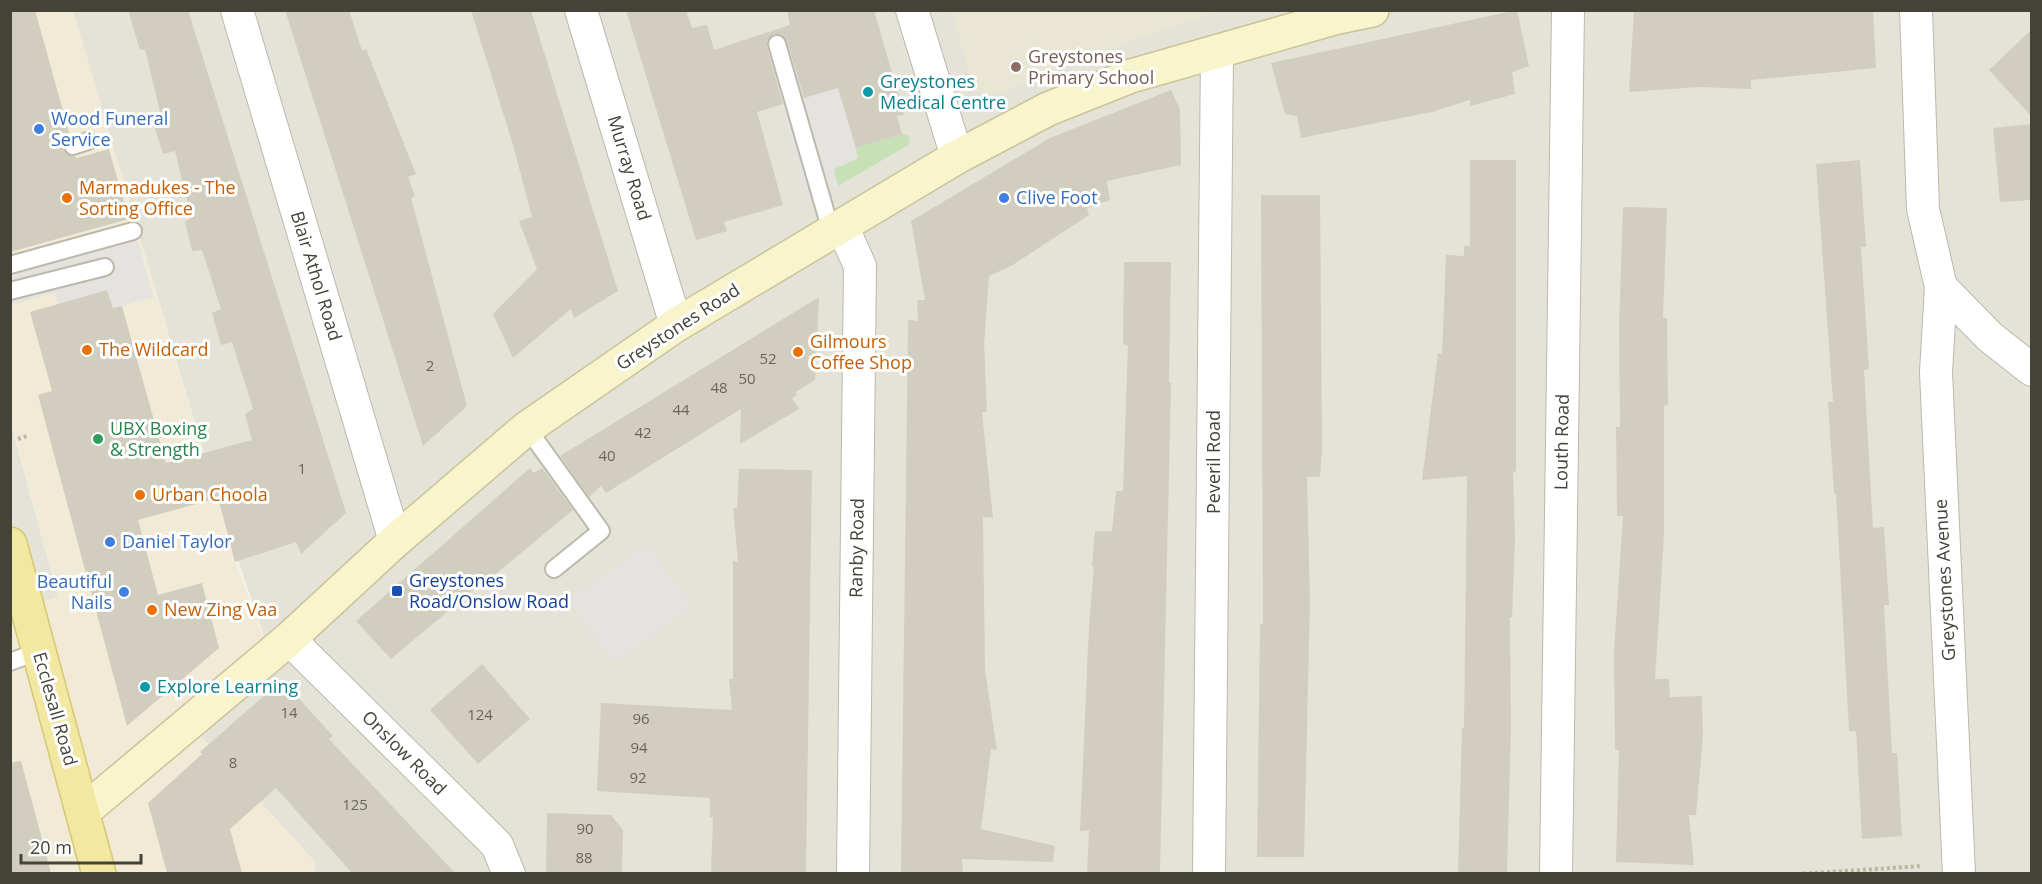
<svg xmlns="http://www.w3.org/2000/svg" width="2042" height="884" viewBox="0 0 2042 884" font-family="'Open Sans',sans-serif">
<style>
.residential{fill:#e5e3d7}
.commercial{fill:#f1ead6}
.education{fill:#e9e7d4}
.green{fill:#c7e1b6}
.parking{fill:#e4e3df}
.building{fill:#d2cebf}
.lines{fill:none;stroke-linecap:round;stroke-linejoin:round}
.lane-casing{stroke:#bcb9ac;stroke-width:20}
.street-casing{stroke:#bcb9ac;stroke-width:34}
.secondary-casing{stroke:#c9c49b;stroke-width:36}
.primary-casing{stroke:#d6c873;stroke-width:36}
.path{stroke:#bcb79f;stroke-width:4;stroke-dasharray:3 3;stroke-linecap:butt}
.lane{stroke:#fff;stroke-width:16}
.street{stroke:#fff;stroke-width:32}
.secondary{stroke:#f8f4cc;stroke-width:33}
.primary{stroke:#f2e8a1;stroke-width:33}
.education-dot{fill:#8d6e63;stroke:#fff;stroke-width:2}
.culture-dot{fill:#0f9aa8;stroke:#fff;stroke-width:2}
.shop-dot{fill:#3f7fe0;stroke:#fff;stroke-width:2}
.food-dot{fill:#e8710a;stroke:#fff;stroke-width:2}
.leisure-dot{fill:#2e9e5b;stroke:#fff;stroke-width:2}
.transit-dot{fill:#1a4fb4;stroke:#fff;stroke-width:2}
.labels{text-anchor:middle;stroke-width:6;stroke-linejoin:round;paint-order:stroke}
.number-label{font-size:15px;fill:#68655a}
.education-label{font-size:18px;fill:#785e54;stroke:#fff;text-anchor:start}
.culture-label{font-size:18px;fill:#0d838f;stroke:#fff;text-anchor:start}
.shop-label{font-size:18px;fill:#366cbe;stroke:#fff;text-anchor:start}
.street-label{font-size:18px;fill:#454238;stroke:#fff}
.food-label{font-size:18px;fill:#c56008;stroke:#fff;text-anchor:start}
.leisure-label{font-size:18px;fill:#27864d;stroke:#fff;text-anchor:start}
.transit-label{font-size:18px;fill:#164399;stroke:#fff;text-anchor:start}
</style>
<rect width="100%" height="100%" fill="#f2f1e8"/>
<g class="residential">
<polygon points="73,11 2031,11 2031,873 316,873 314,861 188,722 266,642 217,498"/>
<polygon points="10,420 58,597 11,612 10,612"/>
</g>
<polygon class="commercial" points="11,11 73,11 235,562 266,643 188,722 314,861 316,873 11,873 10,612 58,597 11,420"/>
<polygon class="education" points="951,11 951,10 1219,11 1123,44 989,97 976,91"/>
<polygon class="green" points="902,134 909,136 910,144 838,186 834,169 858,158 856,148"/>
<g class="parking">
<polygon points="789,28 822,36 858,158 834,169 838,186 808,203 762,35"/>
<polygon points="137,239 153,297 113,308 107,290 58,304 55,293 11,305 11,275"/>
<polygon points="647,545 691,606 614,663 569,600"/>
</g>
<g class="building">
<polygon points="10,10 35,10 70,136 65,140 63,150 77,158 109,149 129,219 10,252"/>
<polygon points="128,10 188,10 346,513 301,554 296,542 235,562 218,498 138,520 158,595 202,583 219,648 127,726 38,395 52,391 30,312 107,290 113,308 122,306 166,463 252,440 245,414 253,409 232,342 221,345 212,313 221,309 202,250 192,251 185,222 191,217 175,151 163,154 152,120 161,116 145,49 140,50"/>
<polygon points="285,10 349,10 362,51 366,49 416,174 408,177 415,196 411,198 467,406 423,446"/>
<polygon points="471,10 531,10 618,291 574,318 571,309 513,358 493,314 537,269 519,221 532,217 513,145"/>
<polygon points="626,10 686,10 692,28 707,25 714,50 790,25 787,10 874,10 904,115 897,116 902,134 856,148 838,88 804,98 787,41 780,34 774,34 767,41 767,47 783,104 757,112 783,205 724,222 727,231 696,240"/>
<polygon points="1517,10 1529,66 1512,72 1515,94 1470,106 1470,100 1432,112 1301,138 1297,116 1285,114 1271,63"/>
<polygon points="1634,10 1873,10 1876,68 1751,80 1751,89 1699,87 1629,92"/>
<polygon points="2031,30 2031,116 1989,70"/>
<polygon points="1171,90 1180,109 1181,165 1107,181 1110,200 1087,208 1089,215 1011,266 989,276 984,344 987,412 982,412 993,518 983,517 985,670 997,750 991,749 981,829 1055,846 1053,862 962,859 963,873 901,873 908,320 918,321 917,300 925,300 911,221 1050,138"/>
<polygon points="2031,124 2031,200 2000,202 1993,128"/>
<polygon points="1470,160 1516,160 1516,471 1513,472 1515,538 1512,617 1510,617 1511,729 1507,873 1458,873 1462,728 1464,728 1467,476 1422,480 1438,353 1442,354 1446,255 1464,256 1464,246 1470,246"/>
<polygon points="1860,160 1866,247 1861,247 1869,369 1864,370 1873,528 1884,527 1889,605 1884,605 1892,753 1897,753 1902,836 1862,839 1856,731 1849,731 1836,494 1834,494 1828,402 1833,402 1816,164"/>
<polygon points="1261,195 1320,195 1322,449 1320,477 1307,477 1310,600 1304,857 1257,857 1260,624 1263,624"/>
<polygon points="1623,207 1667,208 1663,318 1667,318 1668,405 1664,406 1664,535 1655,679 1669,679 1670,697 1702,696 1703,736 1696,815 1689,815 1694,865 1616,862 1619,750 1615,750 1614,651 1623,516 1617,516 1616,427 1620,427 1619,327"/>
<polygon points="1124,262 1171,262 1169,383 1171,383 1160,873 1087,873 1089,830 1080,831 1089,625 1094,567 1092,566 1095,531 1112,531 1116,491 1123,491 1128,345 1123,344"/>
<polygon points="819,297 815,380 796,392 797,395 792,398 799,409 740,444 741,409 606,493 601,486 589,497 560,456"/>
<polygon points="530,468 534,473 542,468 573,510 492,577 491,575 391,659 356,621"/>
<polygon points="739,469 812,470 806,873 711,873 713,817 710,817 710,798 597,791 601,703 732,710 729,679 733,679 733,561 738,562 733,508 737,508"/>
<polygon points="482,664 530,719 478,764 430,710"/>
<polygon points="282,680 333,736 329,739 455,873 352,873 276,788 230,829 242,873 167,873 148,803 202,754 200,752"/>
<polygon points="21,761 45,850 51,873 10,873 10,763"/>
<polygon points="547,813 611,815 623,830 622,873 546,873"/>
</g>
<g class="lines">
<g class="lane-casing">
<g id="lane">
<polyline points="777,44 831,231"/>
<polyline points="73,146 88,141"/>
<polyline points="10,265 133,231"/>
<polyline points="10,291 105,267"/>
<polyline points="527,428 601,531 554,569"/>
<polyline points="10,662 39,651"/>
</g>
</g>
<g class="street-casing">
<g id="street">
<polyline points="237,10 395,541"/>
<polyline points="581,10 676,325"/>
<polyline points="912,10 957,157"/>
<polyline points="1916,10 1923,209 1941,287 1990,337 2032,370"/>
<polyline points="842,226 860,266 853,874"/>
<polyline points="1941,287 1936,372 1959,874"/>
<polyline points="289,639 497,845 509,874"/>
<polyline points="1209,874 1217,51"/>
<polyline points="1556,874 1568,10"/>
</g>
</g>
<g class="secondary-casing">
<polyline id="secondary" points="84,811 289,639 395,541 527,428 676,325 957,157 1048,109 1131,76 1338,17 1372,10"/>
</g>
<g class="primary-casing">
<polyline id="primary" points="10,544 99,874"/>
</g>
<g class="path">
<polyline points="18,439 27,436"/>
<polyline points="1797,874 1922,866"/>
</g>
<use href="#lane" class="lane"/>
<use href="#street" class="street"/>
<use href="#secondary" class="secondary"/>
<use href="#primary" class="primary"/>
</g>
<circle class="education-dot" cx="1016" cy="67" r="6"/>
<g class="culture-dot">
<circle cx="868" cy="92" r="6"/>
<circle cx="145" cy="687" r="6"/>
</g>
<g class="shop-dot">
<circle cx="39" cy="129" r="6"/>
<circle cx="1004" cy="198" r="6"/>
<circle cx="110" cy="542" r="6"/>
<circle cx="124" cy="592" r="6"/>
</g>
<g class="food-dot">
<circle cx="67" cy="198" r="6"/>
<circle cx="87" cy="350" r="6"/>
<circle cx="798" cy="352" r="6"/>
<circle cx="140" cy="495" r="6"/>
<circle cx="152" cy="610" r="6"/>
</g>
<circle class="leisure-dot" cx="98" cy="439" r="6"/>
<rect class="transit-dot" x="391" y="585" width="12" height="12" rx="3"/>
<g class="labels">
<g class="number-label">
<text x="768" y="364">52</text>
<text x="430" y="371">2</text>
<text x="747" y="384">50</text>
<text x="719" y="393">48</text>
<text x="681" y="415">44</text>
<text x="643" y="438">42</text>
<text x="607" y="461">40</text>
<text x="302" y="474">1</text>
<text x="289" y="718">14</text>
<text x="480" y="720">124</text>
<text x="641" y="724">96</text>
<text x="639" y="753">94</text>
<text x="233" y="768">8</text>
<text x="638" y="783">92</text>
<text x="355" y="810">125</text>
<text x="585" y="834">90</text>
<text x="584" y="863">88</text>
</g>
<g class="education-label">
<text x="1028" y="63">Greystones<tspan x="1028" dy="21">Primary School</tspan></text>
</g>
<g class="culture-label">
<text x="880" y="88">Greystones<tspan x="880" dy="21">Medical Centre</tspan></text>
<text x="157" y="693">Explore Learning</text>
</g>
<g class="shop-label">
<text x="51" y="125">Wood Funeral<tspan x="51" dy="21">Service</tspan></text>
<text x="1016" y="204">Clive Foot</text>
<text x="122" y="548">Daniel Taylor</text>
<text x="112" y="588" text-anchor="end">Beautiful<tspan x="112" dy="21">Nails</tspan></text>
</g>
<g class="street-label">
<text transform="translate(629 168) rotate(73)" y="6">Murray Road</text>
<text transform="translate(316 276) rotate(73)" y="6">Blair Athol Road</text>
<text transform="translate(678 327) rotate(-33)" y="6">Greystones Road</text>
<text transform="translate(1562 442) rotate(-89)" y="6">Louth Road</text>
<text transform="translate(1214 462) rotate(-90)" y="6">Peveril Road</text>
<text transform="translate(857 548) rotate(-89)" y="6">Ranby Road</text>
<text transform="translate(1945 580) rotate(-93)" y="6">Greystones Avenue</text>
<text transform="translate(55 709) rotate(74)" y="6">Ecclesall Road</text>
<text transform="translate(404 753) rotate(45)" y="6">Onslow Road</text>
</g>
<g class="food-label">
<text x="79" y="194">Marmadukes - The<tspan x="79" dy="21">Sorting Office</tspan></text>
<text x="810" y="348">Gilmours<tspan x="810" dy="21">Coffee Shop</tspan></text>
<text x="99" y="356">The Wildcard</text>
<text x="152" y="501">Urban Choola</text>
<text x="164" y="616">New Zing Vaa</text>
</g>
<g class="leisure-label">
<text x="110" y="435">UBX Boxing<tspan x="110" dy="21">&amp; Strength</tspan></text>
</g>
<g class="transit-label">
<text x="409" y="587">Greystones<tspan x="409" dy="21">Road/Onslow Road</tspan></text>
</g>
</g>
<rect width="2042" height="884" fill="none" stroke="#454238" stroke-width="24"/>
<path d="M21 854v9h120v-9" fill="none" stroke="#454238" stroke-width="3"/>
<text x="30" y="854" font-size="18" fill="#454238" stroke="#ffffff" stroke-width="4.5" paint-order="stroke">20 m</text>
</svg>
